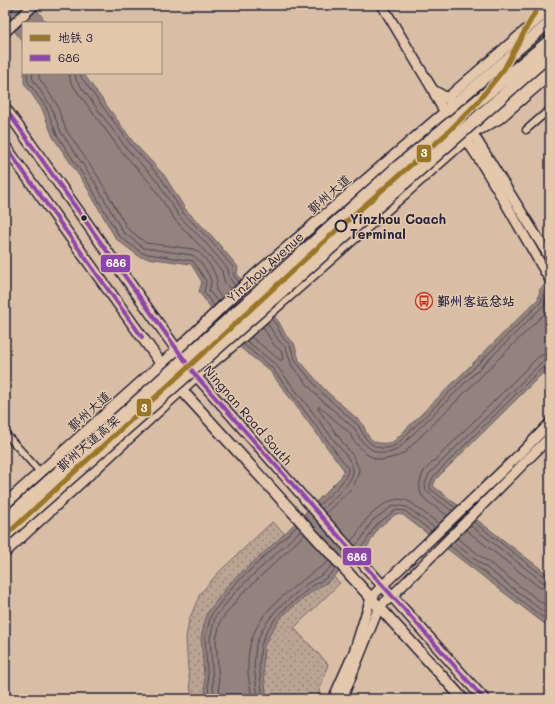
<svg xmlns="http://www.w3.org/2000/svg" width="555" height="704" viewBox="0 0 555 704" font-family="Mali,'LXGW WenKai TC',sans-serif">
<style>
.park{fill:url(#park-dots);stroke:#6e6368}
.water{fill:#93827d;stroke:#665c63}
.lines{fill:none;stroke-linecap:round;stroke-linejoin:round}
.shore{stroke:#4f4855;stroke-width:1}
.street-casing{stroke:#22223b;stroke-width:9}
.secondary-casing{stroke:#22223b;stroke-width:12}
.primary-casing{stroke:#22223b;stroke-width:13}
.street{stroke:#e4c8ac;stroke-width:6}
.secondary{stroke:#e4c8ac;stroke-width:9}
.primary{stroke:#e4c8ac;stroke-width:10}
.highway-bridge-casing{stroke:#22223b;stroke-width:15;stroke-linecap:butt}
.highway-bridge{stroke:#e4c8ac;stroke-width:12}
.bus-1-casing{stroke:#e4c8ac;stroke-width:7}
.bus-1{stroke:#8e44ad;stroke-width:4}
.metro-1-casing{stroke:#e4c8ac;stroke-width:8}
.metro-1{stroke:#9a7627;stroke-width:5}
.bus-dot{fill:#22223b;stroke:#e4c8ac;stroke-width:1.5}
.stop-dot{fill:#e4c8ac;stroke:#22223b;stroke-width:2}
.labels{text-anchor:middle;stroke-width:3;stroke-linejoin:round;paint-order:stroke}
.street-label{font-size:13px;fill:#22223b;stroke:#e4c8ac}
.stop-label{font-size:13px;font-weight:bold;fill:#22223b;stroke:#e4c8ac;text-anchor:start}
.poi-label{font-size:13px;font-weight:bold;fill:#22223b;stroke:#e4c8ac;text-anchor:start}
.line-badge{stroke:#e4c8ac;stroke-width:1.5}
.badge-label{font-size:11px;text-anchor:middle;font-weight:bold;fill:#fff}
</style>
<defs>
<pattern id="park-dots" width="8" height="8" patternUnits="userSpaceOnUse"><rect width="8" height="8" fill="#baa494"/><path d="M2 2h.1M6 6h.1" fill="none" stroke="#97857a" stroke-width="1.8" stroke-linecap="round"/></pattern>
</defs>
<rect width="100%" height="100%" fill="#d8bea5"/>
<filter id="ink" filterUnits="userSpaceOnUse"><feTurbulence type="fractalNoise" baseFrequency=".025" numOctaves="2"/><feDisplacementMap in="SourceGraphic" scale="8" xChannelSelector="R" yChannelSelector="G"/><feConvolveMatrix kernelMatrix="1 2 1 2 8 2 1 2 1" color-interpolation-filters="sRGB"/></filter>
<g filter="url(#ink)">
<polygon class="park" points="272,522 340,583 294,628 328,664 317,699 192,699 188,669 186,638 189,620 200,594 218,573"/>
<g class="water">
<polygon points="5,5 34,5 46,23 23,23 23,53 23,42 5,19"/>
<path d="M24,73H83L134,143L164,175L186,210L212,236L238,267L237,274L279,322L286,336L294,343L299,360L325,390L363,424C368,441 376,446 393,442L538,299L540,289L550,280V366L436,479L433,486L550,576V628L403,515L396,514L378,528L368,546L328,582L314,590L282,616L271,632L264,646L263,666L267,699H206L201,638L207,613L230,583L279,539L341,477L344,470L269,370L242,349L199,292L202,282L191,264L140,257L116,239L86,186L53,137L42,109L24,83Z"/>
</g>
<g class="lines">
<g class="shore">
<polyline points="27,73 28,82 46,107 57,135 89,184 119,236 142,253 193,261 206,281 204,292 214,306"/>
<path d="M32,73L33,80L50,105L61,132L94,181L123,232L144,248L192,255C198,257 210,274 211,281C211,284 210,288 209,291L218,302"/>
<path d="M39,73V78L56,103L66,130L99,178L127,228L146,243L193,249C202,252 215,270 217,280C217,283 216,286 216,290L222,298"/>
<polyline points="69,73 71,83 122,152 152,185 175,220 201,247 222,271 224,281 231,290"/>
<polyline points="75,73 76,80 127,149 157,181 179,216 205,242 228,269 229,277 235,286"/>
<polyline points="80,73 81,77 131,145 161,178 183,213 209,239 233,267 234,276 239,282"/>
<path d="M271,319L276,324L283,338L290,345L296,362L322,393L359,426C366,443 378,454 396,445L541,302L544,291L550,285"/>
<path d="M267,323L279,341L286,348L292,366L318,397L355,429C362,447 381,461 399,448L544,305L550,292"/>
<polyline points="251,337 280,360 282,360 283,358 281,351 274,345 263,327"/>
<path d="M247,341L276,365L348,458C350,462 353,466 353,470C354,482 330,501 322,509"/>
<path d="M243,344L272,368L348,468C349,480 327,497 319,505"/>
<polyline points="456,508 430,489 430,485 433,477 545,365 550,364"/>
<polyline points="452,511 426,491 425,484 429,474 542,362 550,359"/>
<polyline points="326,513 353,487 358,475 359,469 353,456 318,409 318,407 320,407 350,433 353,440 366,454 376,459 383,460 398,456 404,453 550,308"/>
<path d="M448,516C429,501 411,498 424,471L538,357L544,354L550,353"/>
<polyline points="474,522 546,578 550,579"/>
<polyline points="470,525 543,582 550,584"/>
<polyline points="466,530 539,587 550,590"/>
<polyline points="457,538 550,609"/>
<path d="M351,541C357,535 361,528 366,520C369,516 373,513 378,509C388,501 397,496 410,502L439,524"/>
<polyline points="453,542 550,617"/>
<polyline points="355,546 361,540 372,521 394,505 407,507 435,528"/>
<polyline points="450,546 550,623"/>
<polyline points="358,549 365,543 376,525 396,510 405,511 431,531"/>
<polyline points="209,699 205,638 211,615 233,586 297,526"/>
<polyline points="214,699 210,638 215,617 237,590 301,530"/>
<polyline points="220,699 216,639 221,620 242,594 305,534"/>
<path d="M252,699C251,688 247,676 248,665C248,623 273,603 304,579C312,572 321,568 329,561"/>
<polyline points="258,699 254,666 256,644 263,628 276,610 308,583 323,574 333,565"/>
<polyline points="263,699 259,666 261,645 267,630 280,613 311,587 326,578 336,569"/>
</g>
<g class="street-casing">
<g id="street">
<polyline points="526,130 550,109"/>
<polyline points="5,433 40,472"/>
</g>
</g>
<g class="secondary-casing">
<g id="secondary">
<path d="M382,5L433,90C441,111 462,133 475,153C502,195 525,238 550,280"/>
<polyline points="5,9 9,5"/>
<polyline points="5,32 34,5"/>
<polyline points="433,90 447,98 473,134 550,258"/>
<polyline points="447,98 550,9"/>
<polyline points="481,129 499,119 550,75"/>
<polyline points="180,354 196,376 305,499"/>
<polyline points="333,699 354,652 371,598 383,585 523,451 550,423"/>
<polyline points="342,699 379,607 392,596 550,437"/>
</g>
</g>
<g class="primary-casing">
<g id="primary">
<polyline points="5,108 177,350"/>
<polyline points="5,146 165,369"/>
<polyline points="177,385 463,699"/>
<polyline points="305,499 484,699"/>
<polyline points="5,504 177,350 255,275 550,22"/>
<polyline points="5,552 196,376 233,345 550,65"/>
</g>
</g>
<use href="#street" class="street"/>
<use href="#secondary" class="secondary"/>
<use href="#primary" class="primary"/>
<g class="highway-bridge-casing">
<g id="highway-bridge">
<polyline points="5,521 399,166 550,41"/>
<polyline points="5,535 550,54"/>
</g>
</g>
<use href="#highway-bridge" class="highway-bridge"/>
<g class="bus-1-casing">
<g id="bus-1">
<polyline points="5,108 196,376 484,699"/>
<polyline points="5,146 142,337"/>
</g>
</g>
<use href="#bus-1" class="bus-1"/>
<g class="metro-1-casing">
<polyline id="metro-1" points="5,536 340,227 445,135 476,104 504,69 539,5"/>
</g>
<use href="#metro-1" class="metro-1"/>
</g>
</g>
<defs>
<g id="bus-ring" transform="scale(0.9)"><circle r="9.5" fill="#e4c8ac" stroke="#c8321e" stroke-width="1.5"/><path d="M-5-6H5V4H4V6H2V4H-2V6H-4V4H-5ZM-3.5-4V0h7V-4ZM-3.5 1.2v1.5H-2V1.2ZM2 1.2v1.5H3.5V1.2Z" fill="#c8321e"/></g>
</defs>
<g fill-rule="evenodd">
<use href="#bus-ring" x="424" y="301"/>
</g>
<circle class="bus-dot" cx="84" cy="218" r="3.5"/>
<circle class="stop-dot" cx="341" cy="226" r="5.5"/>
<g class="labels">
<g class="street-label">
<text transform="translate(329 194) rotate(-41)" y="5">鄞州大道</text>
<text transform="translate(265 267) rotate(-42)" y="5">Yinzhou Avenue</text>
<text transform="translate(89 411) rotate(-42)" y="5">鄞州大道</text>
<text transform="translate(248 415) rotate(49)" y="5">Ningnan Road South</text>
<text transform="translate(88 443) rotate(-41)" y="5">鄞州大道高架</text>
</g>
<g class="stop-label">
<text x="350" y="224">Yinzhou Coach<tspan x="350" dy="15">Terminal</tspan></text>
</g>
<g class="poi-label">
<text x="437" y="306">鄞州客运总站</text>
</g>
</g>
<g class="line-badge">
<rect x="416" y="144" width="16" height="19" rx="4" fill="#9a7627"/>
<rect x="100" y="254" width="31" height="19" rx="4" fill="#8e44ad"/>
<rect x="136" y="398" width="16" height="19" rx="4" fill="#9a7627"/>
<rect x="342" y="547" width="30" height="19" rx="4" fill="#8e44ad"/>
</g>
<g class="badge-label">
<text x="424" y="157">3</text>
<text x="116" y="267">686</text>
<text x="144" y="412">3</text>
<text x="357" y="561">686</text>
</g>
<rect width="555" height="704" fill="none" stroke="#e4c8ac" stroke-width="20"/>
<rect x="10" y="10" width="535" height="684" fill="none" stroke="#22223b" stroke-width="1.5" filter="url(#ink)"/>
<rect x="22" y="22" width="140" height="52" fill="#e4c8ac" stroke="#96867f"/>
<rect x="30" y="35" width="20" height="6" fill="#9a7627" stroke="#96867f"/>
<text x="58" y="42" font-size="12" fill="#22223b">地铁 3</text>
<rect x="30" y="55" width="20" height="6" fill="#8e44ad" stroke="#96867f"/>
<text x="58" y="62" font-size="12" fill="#22223b">686</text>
</svg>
